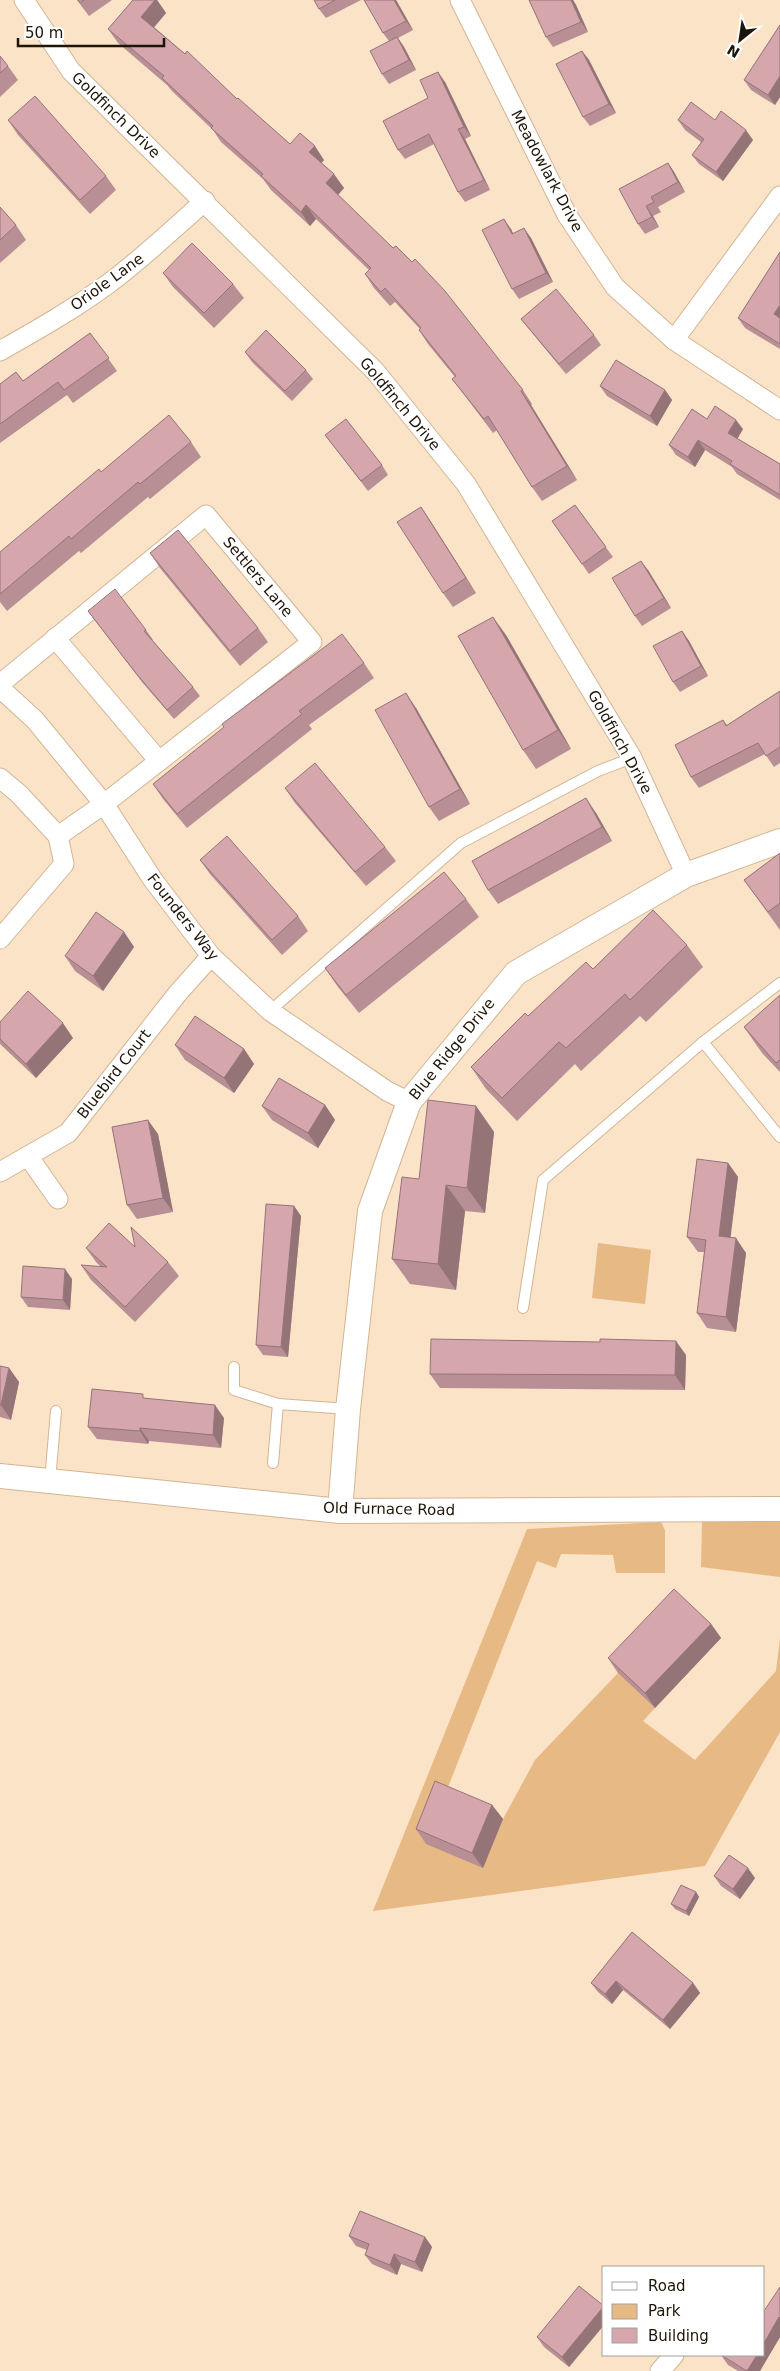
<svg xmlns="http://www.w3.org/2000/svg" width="780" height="2371" viewBox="0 0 780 2371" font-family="'DejaVu Sans',sans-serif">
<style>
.green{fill:#e7b984}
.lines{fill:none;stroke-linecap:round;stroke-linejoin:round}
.service-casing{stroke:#d2b594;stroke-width:12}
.minor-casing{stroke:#d2b594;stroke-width:21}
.tertiary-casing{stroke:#d2b594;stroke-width:26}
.service{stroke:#fff;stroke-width:10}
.minor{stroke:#fff;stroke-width:19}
.tertiary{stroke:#fff;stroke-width:24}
.wall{fill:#b78f94}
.shaded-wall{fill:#957478}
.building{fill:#d5a6ac;stroke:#957478}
.labels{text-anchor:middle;stroke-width:4;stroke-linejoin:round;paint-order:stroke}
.street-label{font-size:15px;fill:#1f1408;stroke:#fff}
</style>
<rect width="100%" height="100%" fill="#fbe3c8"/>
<g class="green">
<polygon points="598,1243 651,1250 645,1304 592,1298"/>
<polygon points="780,1517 780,1577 701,1567 702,1521"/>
<polygon points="661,1522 665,1530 665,1573 616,1573 613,1555 561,1554 556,1568 537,1561 426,1843 483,1867 503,1819 535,1760 618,1673 655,1708 643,1721 695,1760 776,1671 780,1639 780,1732 705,1866 373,1911 527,1529"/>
</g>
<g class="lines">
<g class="service-casing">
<g id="service">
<polyline points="270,1011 461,843 598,771 632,758"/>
<polyline points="703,1042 780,1137"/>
<polyline points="523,1308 543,1180 703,1042 780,983"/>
<polyline points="234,1367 234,1390 278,1404"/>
<polyline points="273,1463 278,1404 348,1409"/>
<polyline points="50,1481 56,1411"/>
</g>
</g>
<g class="minor-casing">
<g id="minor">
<polyline points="24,0 71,71 375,371 466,484 632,758 686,875"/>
<polyline points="460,0 567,215 615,287 674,340 780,410"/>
<polyline points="674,340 780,196"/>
<path d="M0,351C37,330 74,309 108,284C142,259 173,229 205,201"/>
<polyline points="55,638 159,761"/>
<polyline points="0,684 206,515 312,642 104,804 58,836 64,864 0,939"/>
<polyline points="0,688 35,720 104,804 153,880 211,956 270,1011 387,1091 409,1102"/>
<polyline points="0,778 19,794 58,836"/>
<polyline points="28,1156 58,1199"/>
<polyline points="0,1172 68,1133 178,993 211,956"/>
<polyline points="660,2371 674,2355"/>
</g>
</g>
<g class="tertiary-casing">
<g id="tertiary">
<polyline points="0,1476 340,1511 780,1509"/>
<polyline points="340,1511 348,1409 370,1211 409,1102 516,973 686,875 780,841"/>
</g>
</g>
<use href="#service" class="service"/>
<use href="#minor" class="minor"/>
<use href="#tertiary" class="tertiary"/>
</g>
<g class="wall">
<polygon points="77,0 112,0 89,16"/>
<polygon points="133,0 157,0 166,13 154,27 290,144 324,160 321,163 344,188 338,195 523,390 532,404 531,405 577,480 542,501 532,487 497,430 493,433 462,392 452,379 455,377 428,344 419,330 420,329 395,302 390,306 374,288 365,274 369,270 316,219 310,226 271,190 263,179 221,142 213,130 172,91 167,85 118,43 108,29"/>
<polygon points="314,0 361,0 326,18 319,9"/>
<polygon points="364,0 396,0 413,30 398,38 404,47 416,70 389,84 382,74 389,41 383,33"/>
<polygon points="529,0 573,0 576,5 588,32 553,47 546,37"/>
<polygon points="780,25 780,97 775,105 751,90 744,80"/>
<polygon points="582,51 589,60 616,113 590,126 583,117"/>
<polygon points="0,56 8,66 18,80 0,97"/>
<polygon points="445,82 471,136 465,139 490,190 465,202 458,192 434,144 405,159 398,150 428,98"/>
<polygon points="8,120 106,176 116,190 90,214 18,135"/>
<polygon points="678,120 753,140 723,181 699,164 692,155 701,142 685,130"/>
<polygon points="668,163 674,172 685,192 658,207 661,212 653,216 659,227 645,234 638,224"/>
<polygon points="0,207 16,225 26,240 0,263"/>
<polygon points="511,229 513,234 531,238 553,282 519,299 512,289"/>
<polygon points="780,252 780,349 745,328 738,318"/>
<polygon points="163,273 233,284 244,298 214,328 173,287"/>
<polygon points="521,319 594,335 601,345 566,374 528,328"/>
<polygon points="90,333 117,371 73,403 67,395 0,443 0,384 23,381"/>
<polygon points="245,352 306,370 313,379 292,401 252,362"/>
<polygon points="600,386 665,390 672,400 657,426 607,396"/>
<polygon points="707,419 743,429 737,439 780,464 780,500 737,474 732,467 705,450 695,467 676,455 669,445"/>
<polygon points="325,435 382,465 388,475 368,491"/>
<polygon points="191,442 201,457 150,499 148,497 81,553 79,551 7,611 0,602 0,552"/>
<polygon points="575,505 613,557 589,574 552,521"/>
<polygon points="421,507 431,522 476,593 453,607 443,593"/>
<polygon points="150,553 258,628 268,642 240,666 160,568"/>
<polygon points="648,570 671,608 642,626 635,616"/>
<polygon points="88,611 146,630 153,640 152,640 193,687 200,696 174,719 142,682"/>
<polygon points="682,631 689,641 708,676 680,692 673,682"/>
<polygon points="506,635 571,749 536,769 523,750"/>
<polygon points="364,663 374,678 309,725 312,729 187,828 163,799 153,784"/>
<polygon points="780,691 780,763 774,767 765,754 699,788 691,777 723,720 727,725"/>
<polygon points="416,708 470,804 439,821 429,807"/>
<polygon points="285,788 385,847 396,861 366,886 295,803"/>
<polygon points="596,813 612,841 498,904 488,890"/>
<polygon points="780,853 780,930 744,880"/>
<polygon points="200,860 298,916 308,931 282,955 210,874"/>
<polygon points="466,899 479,917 359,1013 338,987 325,968"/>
<polygon points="124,932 134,947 103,991 75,971 65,956"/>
<polygon points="687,945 703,967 646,1022 640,1016 581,1071 575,1064 517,1121 486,1089 471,1067 528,1016 593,969"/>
<polygon points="780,995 780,1072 762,1053 744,1027"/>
<polygon points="0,1022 73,1038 36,1078 0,1044"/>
<polygon points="175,1045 244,1049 254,1064 234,1093 185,1060"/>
<polygon points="325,1105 335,1120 318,1148 272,1120 262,1106"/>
<polygon points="476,1106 494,1132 485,1213 465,1211 456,1290 410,1284 392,1259 419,1179"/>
<polygon points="158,1134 173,1212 137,1219 127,1205"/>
<polygon points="728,1163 738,1177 730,1237 746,1253 736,1332 707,1328 697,1313 704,1252 698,1252 687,1237"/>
<polygon points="294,1206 301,1216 288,1357 263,1355 256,1345"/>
<polygon points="135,1247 168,1262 179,1276 135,1322 91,1280 81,1265 101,1267 96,1262 86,1248"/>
<polygon points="72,1279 70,1310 28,1307 21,1297"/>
<polygon points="686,1355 685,1390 440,1388 430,1374"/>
<polygon points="0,1366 9,1368 19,1382 11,1420 0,1417"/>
<polygon points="146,1398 224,1418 221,1448 149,1441 148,1444 97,1439 88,1427"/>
<polygon points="711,1624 721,1638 655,1708 618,1673 608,1658"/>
<polygon points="492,1805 503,1819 483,1868 426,1844 416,1829"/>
<polygon points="714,1876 755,1878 740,1899 721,1886"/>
<polygon points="696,1892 699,1897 689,1916 675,1909 671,1904"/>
<polygon points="632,1932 693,1983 700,1993 670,2029 623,1990 612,2004 598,1992 591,1983"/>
<polygon points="349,2236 425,2237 432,2247 422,2272 401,2264 397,2275 372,2264 365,2255 367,2250 356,2246"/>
<polygon points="780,2287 780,2337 760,2371 738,2371 728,2365 721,2355 764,2355"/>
<polygon points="604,2306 604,2325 569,2367 544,2347 537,2337"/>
</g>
<g class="shaded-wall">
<polygon points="155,0 157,0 166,13 151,31 141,17"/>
<polygon points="394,0 396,0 413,30 406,21"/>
<polygon points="571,0 573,0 576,5 588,32 581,22"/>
<polygon points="397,37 404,47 416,70 409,60"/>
<polygon points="582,51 589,60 616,113 609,104"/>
<polygon points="438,72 445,82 471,136 464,127"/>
<polygon points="780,76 780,97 775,105 768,95"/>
<polygon points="458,129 465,139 490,190 484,180"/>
<polygon points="746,130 753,140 723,181 716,172"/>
<polygon points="315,146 324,160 319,166 309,152"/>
<polygon points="668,163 674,172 685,192 678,182"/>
<polygon points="334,174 344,188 336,197 326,183"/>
<polygon points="306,205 316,219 310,226 301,212"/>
<polygon points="646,206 653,216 659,227 652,217"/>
<polygon points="504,219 511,229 518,244 512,234"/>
<polygon points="524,228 531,238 553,282 546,273"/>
<polygon points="780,305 780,323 774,314"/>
<polygon points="665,390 672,400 657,426 650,416"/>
<polygon points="521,391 531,405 577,480 567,466"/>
<polygon points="736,420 743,429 735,443 728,433"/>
<polygon points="698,440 705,450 695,467 688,457"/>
<polygon points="421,507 431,522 476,593 466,578"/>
<polygon points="641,561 648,570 671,608 664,598"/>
<polygon points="493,617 506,635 571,749 558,730"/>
<polygon points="682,631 689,641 708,676 701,666"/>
<polygon points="406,693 416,708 470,804 460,789"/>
<polygon points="586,798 596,813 612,841 602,827"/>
<polygon points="124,932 134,947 103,991 93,976"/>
<polygon points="63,1023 73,1038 36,1078 26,1064"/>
<polygon points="244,1049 254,1064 234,1093 224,1078"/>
<polygon points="325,1105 335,1120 318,1148 308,1133"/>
<polygon points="476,1106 494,1132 485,1213 467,1188"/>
<polygon points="148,1120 158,1134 173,1212 163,1198"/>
<polygon points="728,1163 738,1177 729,1250 719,1236"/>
<polygon points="446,1185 465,1211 456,1290 438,1264"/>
<polygon points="294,1206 301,1216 288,1357 281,1347"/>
<polygon points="736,1238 746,1253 736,1332 726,1317"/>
<polygon points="65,1269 72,1279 70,1310 63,1300"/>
<polygon points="676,1341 686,1355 685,1390 675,1375"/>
<polygon points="9,1368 19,1382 11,1420 1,1405"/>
<polygon points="215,1405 224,1418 221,1448 213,1435"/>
<polygon points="140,1428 149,1441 148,1444 140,1431"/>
<polygon points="711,1624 721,1638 655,1708 645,1693"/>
<polygon points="492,1805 503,1819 483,1868 472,1853"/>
<polygon points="748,1868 755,1878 740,1899 733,1889"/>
<polygon points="696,1892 699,1897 689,1916 686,1911"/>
<polygon points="616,1981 623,1990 612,2004 605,1994"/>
<polygon points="693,1983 700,1993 670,2029 663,2020"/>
<polygon points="425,2237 432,2247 422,2272 415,2262"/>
<polygon points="394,2254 401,2264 397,2275 390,2265"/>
<polygon points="604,2306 604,2325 569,2367 562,2357"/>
<polygon points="779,2317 780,2319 780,2337 760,2371 747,2371 757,2355 764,2355 764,2343"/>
</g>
<g class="building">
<polygon points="78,0 84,0 80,3"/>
<polygon points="133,0 155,0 141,17 185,54 187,51 237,99 238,98 290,144 300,133 315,146 309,152 334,174 326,183 393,248 396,246 412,262 415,259 445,291 523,390 521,391 567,466 532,487 488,416 484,419 452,379 456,376 419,330 421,328 385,288 381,292 365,274 371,268 306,205 301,212 261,176 263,174 211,128 213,126 162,78 164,76 108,29"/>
<polygon points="314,0 335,0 319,9"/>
<polygon points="364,0 394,0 406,21 383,33"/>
<polygon points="529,0 571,0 581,22 546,37"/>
<polygon points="780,25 780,76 768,95 744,80"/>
<polygon points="397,37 409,60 382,74 370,51"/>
<polygon points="582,51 609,104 583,117 556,64"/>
<polygon points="0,56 8,66 0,73"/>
<polygon points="438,72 464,127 458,129 484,180 458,192 429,134 398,150 383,121 428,98 420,80"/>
<polygon points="35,96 106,176 80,200 8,120"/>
<polygon points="691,102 715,120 721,111 746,130 716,172 692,155 704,139 678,120"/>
<polygon points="668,163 678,182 651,197 654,202 646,206 652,217 638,224 619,189"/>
<polygon points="0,207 16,225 0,240"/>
<polygon points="504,219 512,234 524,228 546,273 512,289 482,230"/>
<polygon points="192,243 233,284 204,313 163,273"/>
<polygon points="780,252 780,305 774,314 780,318 780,344 738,318"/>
<polygon points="556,289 594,335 559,364 521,319"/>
<polygon points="266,330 306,370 285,391 245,352"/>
<polygon points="90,333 109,358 64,390 58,382 0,424 0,384 16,372 23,381"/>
<polygon points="616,360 665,390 650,416 600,386"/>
<polygon points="715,406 736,420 728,433 780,464 780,495 730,464 732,461 698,440 688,457 669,445 692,409 707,419"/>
<polygon points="169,415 191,442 140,484 138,482 71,539 69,536 0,594 0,552 99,469 101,472"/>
<polygon points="346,419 382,465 361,481 325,435"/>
<polygon points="575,505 606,547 582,564 552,521"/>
<polygon points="421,507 466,578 443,593 397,522"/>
<polygon points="178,530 258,628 230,651 150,553"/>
<polygon points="641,561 664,598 635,616 612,578"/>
<polygon points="115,589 146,630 144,631 193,687 167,710 135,672 88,611"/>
<polygon points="493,617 558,730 523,750 458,636"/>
<polygon points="682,631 701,666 673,682 653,646"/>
<polygon points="342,634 364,663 299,711 302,714 177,814 153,784 224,727 222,724"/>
<polygon points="780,691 780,747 766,756 758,743 691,777 675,745 723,720 726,726"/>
<polygon points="406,693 460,789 429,807 375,710"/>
<polygon points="315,763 385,847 355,872 285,788"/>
<polygon points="586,798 602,827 488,890 472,861"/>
<polygon points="227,836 298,916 272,940 200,860"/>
<polygon points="780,853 780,903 768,912 744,880"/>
<polygon points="444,872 466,899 346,995 325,968"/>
<polygon points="653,910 687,945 630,1000 625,994 566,1048 559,1042 502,1098 471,1067 525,1013 528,1016 586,962 593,969"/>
<polygon points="96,912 124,932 93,976 65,956"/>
<polygon points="28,991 63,1023 26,1064 0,1039 0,1022"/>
<polygon points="780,995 780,1060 776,1063 744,1027"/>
<polygon points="195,1016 244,1049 224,1078 175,1045"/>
<polygon points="279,1078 325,1105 308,1133 262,1106"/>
<polygon points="428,1100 476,1106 467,1188 446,1185 438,1264 392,1259 402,1177 419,1179"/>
<polygon points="148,1120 163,1198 127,1205 112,1127"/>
<polygon points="697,1159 728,1163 719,1236 736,1238 726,1317 697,1313 706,1240 687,1237"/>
<polygon points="266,1204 294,1206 281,1347 256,1345"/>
<polygon points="109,1223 135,1247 131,1227 168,1262 125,1307 81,1265 107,1267 86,1248"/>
<polygon points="23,1266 65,1269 63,1300 21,1297"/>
<polygon points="431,1339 600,1342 600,1339 676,1341 675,1375 430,1374"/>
<polygon points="0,1366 9,1368 1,1405 0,1405"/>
<polygon points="92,1389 143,1394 143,1398 215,1405 213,1435 140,1428 140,1431 88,1427"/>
<polygon points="674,1589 711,1624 645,1693 608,1658"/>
<polygon points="435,1781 492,1805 472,1853 416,1829"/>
<polygon points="729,1855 748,1868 733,1889 714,1876"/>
<polygon points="681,1885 696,1892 686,1911 671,1904"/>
<polygon points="632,1932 693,1983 663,2020 616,1981 605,1994 591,1983"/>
<polygon points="360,2211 425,2237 415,2262 394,2254 390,2265 365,2255 369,2244 349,2236"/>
<polygon points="579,2286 604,2306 562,2357 537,2337"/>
<polygon points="780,2287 780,2318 779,2317 764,2343 764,2311"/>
<polygon points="721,2355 757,2355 747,2371"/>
</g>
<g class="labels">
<g class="street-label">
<text transform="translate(116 115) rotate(44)" y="5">Goldfinch Drive</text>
<text transform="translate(547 171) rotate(62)" y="5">Meadowlark Drive</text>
<text transform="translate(107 282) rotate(-36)" y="5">Oriole Lane</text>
<text transform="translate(400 404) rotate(50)" y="5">Goldfinch Drive</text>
<text transform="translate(258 577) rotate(50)" y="5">Settlers Lane</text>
<text transform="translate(620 742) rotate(61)" y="5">Goldfinch Drive</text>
<text transform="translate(183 917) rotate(52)" y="5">Founders Way</text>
<text transform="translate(452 1049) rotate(-51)" y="5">Blue Ridge Drive</text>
<text transform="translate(114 1074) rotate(-52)" y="5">Bluebird Court</text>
<text transform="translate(389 1509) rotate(1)" y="5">Old Furnace Road</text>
</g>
</g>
<rect x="602" y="2266" width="162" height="90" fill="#ffffff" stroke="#a5a19c"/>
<rect x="612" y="2282" width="25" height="8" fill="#ffffff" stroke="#a5a19c"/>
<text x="648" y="2291" font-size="15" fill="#1f1408">Road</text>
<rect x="612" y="2304" width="25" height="15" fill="#e7b984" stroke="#a5a19c"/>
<text x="648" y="2316" font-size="15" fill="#1f1408">Park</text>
<rect x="612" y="2328" width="25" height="15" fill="#d5a6ac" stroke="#a5a19c"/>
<text x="648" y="2341" font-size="15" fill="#1f1408">Building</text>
<g transform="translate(740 40) rotate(210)" stroke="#ffffff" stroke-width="4" paint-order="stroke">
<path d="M0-4L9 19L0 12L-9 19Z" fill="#1f1408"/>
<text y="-8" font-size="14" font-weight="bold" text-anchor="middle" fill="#1f1408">N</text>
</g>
<path d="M18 38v8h146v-8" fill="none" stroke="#1f1408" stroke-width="2.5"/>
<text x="25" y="38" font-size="15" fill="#1f1408" stroke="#ffffff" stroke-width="4" paint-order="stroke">50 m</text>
</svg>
